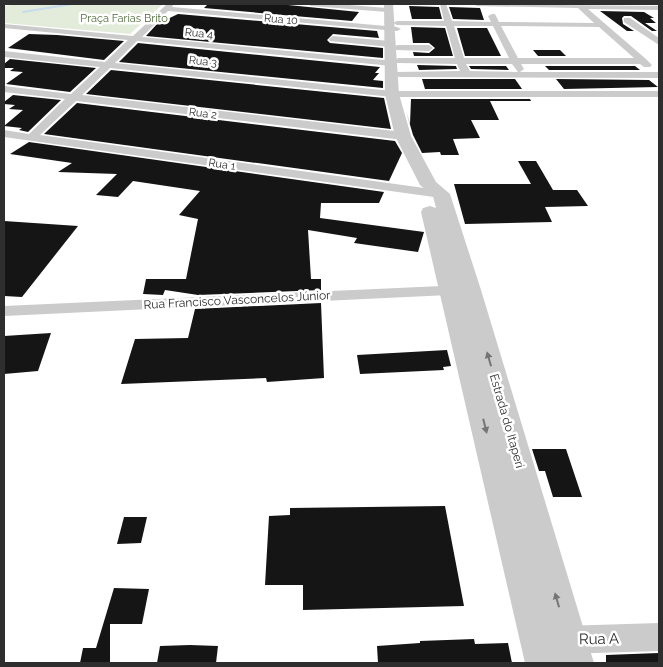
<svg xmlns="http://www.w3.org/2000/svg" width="663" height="667" viewBox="0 0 663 667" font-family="Raleway,sans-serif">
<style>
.green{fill:#e3ecdb}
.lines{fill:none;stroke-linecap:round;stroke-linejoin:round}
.stream{stroke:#c6dcec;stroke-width:2}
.building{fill:#151515}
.minor{fill:#cbcbcb;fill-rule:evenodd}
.tertiary{fill:#cbcbcb;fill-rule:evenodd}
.oneway{fill:#757575}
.labels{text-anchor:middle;stroke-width:5;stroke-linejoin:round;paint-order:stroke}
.far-park-label{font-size:11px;fill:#4f6b3a;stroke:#fff}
.far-street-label{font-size:11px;fill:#2e2e2e;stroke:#fff}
.street-label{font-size:12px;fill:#2e2e2e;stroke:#fff}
.near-street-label{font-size:15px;fill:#2e2e2e;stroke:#fff}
</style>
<rect width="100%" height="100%" fill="#fff"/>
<polygon class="green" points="18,4 163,4 130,34 4,23 4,6"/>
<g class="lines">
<polyline class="stream" points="23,12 72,4"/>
</g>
<g class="building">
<polygon points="208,4 278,4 359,12 352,21 204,8"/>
<polygon points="409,6 439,7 442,19 412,19"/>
<polygon points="449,7 480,8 484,20 453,19"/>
<polygon points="600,11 644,12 654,18 650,18 656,23 645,23 657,31 652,31 631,16 624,16 622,18 623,24 634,31 627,31"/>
<polygon points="178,14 377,31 379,38 333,34 327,40 330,43 383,48 383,58 146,36 157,24"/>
<polygon points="411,27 445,28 453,56 414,56 413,52 429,53 435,48 429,43 413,43"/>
<polygon points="457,28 487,28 501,56 465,56"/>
<polygon points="29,34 57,35 124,41 104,60 8,48"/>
<polygon points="138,43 380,67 375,73 379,73 373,80 383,81 383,88 119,62"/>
<polygon points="533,50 560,50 566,56 538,56"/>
<polygon points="10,59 96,68 70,92 6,84 23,72 10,71 14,68 4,68 4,64"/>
<polygon points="417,65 456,66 457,69 419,70"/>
<polygon points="469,66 506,66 509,70 471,69"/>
<polygon points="545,66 635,66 640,70 549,70"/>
<polygon points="111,70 384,98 391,129 86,94"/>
<polygon points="422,79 515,79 522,89 425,89"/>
<polygon points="556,79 649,80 658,87 564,89"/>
<polygon points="13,95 61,100 28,132 19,130 22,128 4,126 23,110 9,109 15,105 4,104 4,102"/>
<polygon points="411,99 530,99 531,101 490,101 499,120 471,120 480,138 453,139 459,155 441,155 440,152 422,153 413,135 406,111 410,124"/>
<polygon points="77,103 395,141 402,153 389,181 44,134"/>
<polygon points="29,142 384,192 379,203 321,203 320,218 424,232 418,252 354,243 357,238 308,230 311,279 321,279 321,290 198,295 165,290 163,295 143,294 146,279 186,279 198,219 179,215 200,191 133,181 118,197 96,195 117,174 58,172 72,163 10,154"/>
<polygon points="518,161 536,161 553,190 577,190 588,206 545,207 552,222 465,224 454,184 531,184"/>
<polygon points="4,221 78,226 22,297 4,296"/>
<polygon points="321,303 324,378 267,382 266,378 121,384 135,339 188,338 195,309"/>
<polygon points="51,333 38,371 4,374 4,336"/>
<polygon points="447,350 451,366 443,367 444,370 360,374 357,355"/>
<polygon points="532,449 566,449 582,497 553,497 545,471 539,471"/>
<polygon points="445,506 464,606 303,610 303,585 265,585 269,516 290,515 290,508"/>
<polygon points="124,517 147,517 141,543 117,544"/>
<polygon points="114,588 149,589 142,624 110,624 110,663 80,663 83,648 96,648"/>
<polygon points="474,639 475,644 508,643 512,663 378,663 377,646 420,643 420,641"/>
<polygon points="190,645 218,646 216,663 157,663 160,646"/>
<polygon points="659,653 659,663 606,663 606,655"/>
</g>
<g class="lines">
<g class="minor">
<path d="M167,4H174L172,7L397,27L401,29L397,31L168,11L142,37L394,61L398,58H455L446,26L397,25L393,23L397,21H444L440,4H446L452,21L491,22L488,16L492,14H495L499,22L594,23L578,8L477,6L473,4L659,6V10L588,9L646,59L652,65L650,67H644L640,64H521L524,69L520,72H659V78L399,77L394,74L396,72L460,71L457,64L396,63L392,66L137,41L115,63L392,91H659V97H392L110,68L82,95L403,132L409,136L403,140L76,101L40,135L446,191L448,194L446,197L441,198L4,137V130L29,134L65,99L4,92V86L71,94L100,67L4,57V51L105,62L128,40L4,28V24L133,36ZM454,26H493L509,58H464ZM501,26L599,27L634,58H518ZM466,64H512L518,72L470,71Z"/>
<polygon points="307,4 336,4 387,8 391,10 387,12 311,6"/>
<polygon points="624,18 630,18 659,38 659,45 624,22"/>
<polygon points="333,36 390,41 394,44 390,47 330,41 329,39"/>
<polygon points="398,45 429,45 433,48 429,51 395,50 395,46"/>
<polygon points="464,285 470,286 473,290 470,294 4,316 4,306"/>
<polygon points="659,623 659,651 563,654 553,650 548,640 553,630 563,626"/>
</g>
<polygon class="tertiary" points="384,4 393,4 399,94 411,136 436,182 450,194 481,290 594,663 525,663 421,212 423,208 430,206 436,208 433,196 420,185 395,136 385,94"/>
</g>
<defs><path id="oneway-solid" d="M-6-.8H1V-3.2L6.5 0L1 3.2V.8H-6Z" transform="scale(1.25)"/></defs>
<g class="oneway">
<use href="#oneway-solid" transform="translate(489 359) rotate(-106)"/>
<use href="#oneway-solid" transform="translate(485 426) rotate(76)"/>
<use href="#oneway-solid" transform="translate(557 600) rotate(-106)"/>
</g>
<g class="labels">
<g class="far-park-label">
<text x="124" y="22">Praça Farias Brito</text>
</g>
<g class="far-street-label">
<text transform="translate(281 19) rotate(5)" y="4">Rua 10</text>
<text transform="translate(199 33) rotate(5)" y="4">Rua 4</text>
<text transform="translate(203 61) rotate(6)" y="4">Rua 3</text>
<text transform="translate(203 113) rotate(7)" y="4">Rua 2</text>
<text transform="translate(222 164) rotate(8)" y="4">Rua 1</text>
</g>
<g class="street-label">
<text transform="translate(237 300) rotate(-3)" y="4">Rua Francisco Vasconcelos Júnior</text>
<text transform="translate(507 421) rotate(74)" y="4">Estrada do Itaperi</text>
</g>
<g class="near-street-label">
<text transform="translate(599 639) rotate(-1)" y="5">Rua A</text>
</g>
</g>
<rect width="663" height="667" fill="none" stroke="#2e2e2e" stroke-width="10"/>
</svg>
